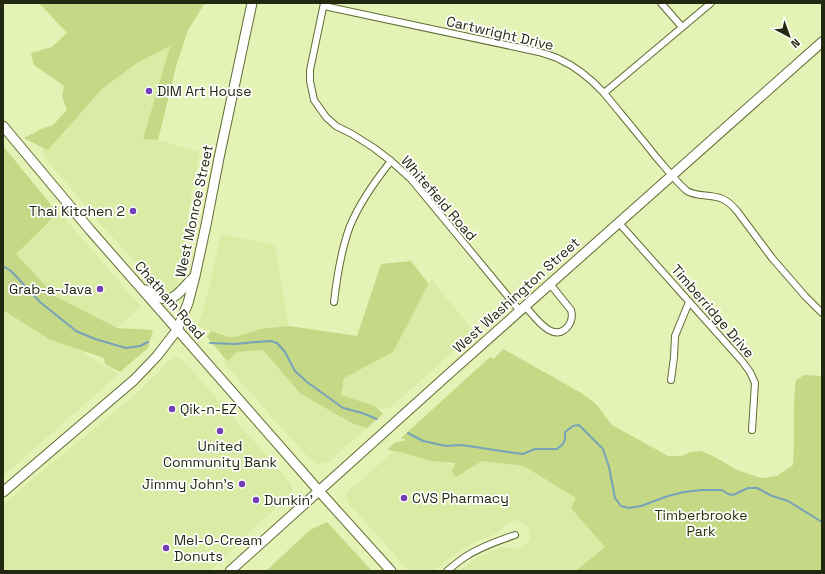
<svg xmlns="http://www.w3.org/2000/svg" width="825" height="574" viewBox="0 0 825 574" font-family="'Space Grotesk',sans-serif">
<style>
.built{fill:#daeba5}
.green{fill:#c4d886}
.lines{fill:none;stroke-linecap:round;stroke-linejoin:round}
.stream{stroke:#77a2b7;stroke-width:2}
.street-casing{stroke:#606d33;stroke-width:8}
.secondary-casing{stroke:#606d33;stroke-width:11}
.street{stroke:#fff;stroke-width:6}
.secondary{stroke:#fff;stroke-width:9}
.poi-dot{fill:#723fb6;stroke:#fff;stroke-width:1.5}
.labels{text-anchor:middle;stroke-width:3.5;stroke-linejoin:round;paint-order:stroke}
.street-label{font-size:14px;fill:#232810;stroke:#fff}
.poi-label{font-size:14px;fill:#232810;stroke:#fff;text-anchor:start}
.park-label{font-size:14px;fill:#293102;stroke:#fff}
</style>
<rect width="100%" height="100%" fill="#e4f3b5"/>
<g class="built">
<polygon points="170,46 143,138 158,140 200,152 188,213 187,230 176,288 173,291 168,292 160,290 104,228 44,156 43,148 48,149 51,147 102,89 137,63"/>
<polygon points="60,213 141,307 117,328 55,296 16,254"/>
<polygon points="221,234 275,245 289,326 260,329 239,336 229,337 198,326 207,297"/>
<polygon points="431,279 474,332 390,408 382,409 341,395 344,378 393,352"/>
<polygon points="3,306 119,374 3,476"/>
<polygon points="263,350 300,393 327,409 354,424 367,428 337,454 330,462 318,464 312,461 303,452 224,363 237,352"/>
<polygon points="177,357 183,360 289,481 292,487 292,492 210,571 3,571 3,505 41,472 135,395 138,395 137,393 169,361 173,358"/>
<polygon points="402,444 467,472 481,459 522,464 584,498 622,539 586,571 459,571 477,558 502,547 515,549 520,548 524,546 528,542 530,537 529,528 522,522 514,520 506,524 500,531 498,533 477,541 459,551 433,571 409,571 349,504 346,497 346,493"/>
</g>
<g class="green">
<path d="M39,3H205L188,30L177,63L158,140L143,139L170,46L137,63L102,89L48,150C40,147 33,142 24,138L41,129L53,125L67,110L62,96L64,86L34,65L31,53L52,47L67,33Z"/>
<polygon points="3,146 49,202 57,214 16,254 55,296 117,328 153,330 148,348 120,372 105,364 104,358 51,340 3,310"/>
<polygon points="411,261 428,283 428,285 393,352 344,378 341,395 375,406 383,414 367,428 354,424 327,409 300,393 263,350 237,352 227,361 207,337 211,331 229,337 239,336 260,329 289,326 357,336 381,264"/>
<path d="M503,349L578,391L587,397L596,404L612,425L668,456H682L691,452L701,451L715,457L737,470L761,478L777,476L793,465C795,437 792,408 796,380L804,375L822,376V571H576L605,547L571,508L576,498L524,466L482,461L456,477L452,472L455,463L431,461L401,452L387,450L394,443L406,440L401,438L490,357L494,359Z"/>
<polygon points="327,522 372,571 266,571 310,530"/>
</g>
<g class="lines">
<g class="stream">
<polyline points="3,266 11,271 40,302 76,331 95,339 126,348 140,346 148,342"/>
<polyline points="210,343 235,344 257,342 271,341 277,343 285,352 295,371 307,382 343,408 362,413 377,419"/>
<polyline points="408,433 423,441 446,446 460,445 469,446 501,451 523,454 535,449 557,449 563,444 565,439 565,432 573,426 579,425 603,449 609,467 615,498 621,506 629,508 641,506 668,496 684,492 702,490 722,490 728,494 733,495 748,488 757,488 772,496 788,501 822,522"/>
</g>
<g class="street-casing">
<g id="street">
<polyline points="324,3 310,70 310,81 314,100 326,117 336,126 352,134 374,148 391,161 411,179 520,311"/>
<polyline points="661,3 682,27"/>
<path d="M324,6L539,52C545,54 553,56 559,59C577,67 591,79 604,93C621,114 639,135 656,157C665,167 677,183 687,191C697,197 709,194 720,198C727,200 732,205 737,211L772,258L805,296L822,313"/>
<polyline points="604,93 711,3"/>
<polyline points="619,223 742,361 750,372 755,383 752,430"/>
<path d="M334,302C337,276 341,250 350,226C360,202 375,181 391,161"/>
<path d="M525,306C535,317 554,346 569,325C572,320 573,316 571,310L550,284"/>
<polyline points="671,380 674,357 675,336 689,302"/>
<path d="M447,571C453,566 459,561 465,557C480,547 497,541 515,535"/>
</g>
</g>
<g class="secondary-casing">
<g id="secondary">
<polyline points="3,126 90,230 319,491 391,571"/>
<path d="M146,290C173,309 176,294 194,277"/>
<polyline points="3,492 134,380 157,356 177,330 188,303 195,276 206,225 219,158 252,3"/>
<polyline points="230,571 451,372 822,42"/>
</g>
</g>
<use href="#street" class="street"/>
<use href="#secondary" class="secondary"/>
</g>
<g class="poi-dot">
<circle cx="149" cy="91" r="4"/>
<circle cx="133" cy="211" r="4"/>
<circle cx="100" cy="289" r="4"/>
<circle cx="172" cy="409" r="4"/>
<circle cx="220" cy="431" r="4"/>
<circle cx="242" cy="484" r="4"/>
<circle cx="404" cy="498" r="4"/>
<circle cx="256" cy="500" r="4"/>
<circle cx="166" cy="548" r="4"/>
</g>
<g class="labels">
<g class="street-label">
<text transform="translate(500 33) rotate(13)" y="5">Cartwright Drive</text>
<text transform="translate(439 198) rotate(49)" y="5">Whitefield Road</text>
<text transform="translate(194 211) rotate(-78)" y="5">West Monroe Street</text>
<text transform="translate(516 295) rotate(-42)" y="5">West Washington Street</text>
<text transform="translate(170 300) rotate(49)" y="5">Chatham Road</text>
<text transform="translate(713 311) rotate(49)" y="5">Timberridge Drive</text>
</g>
<g class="poi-label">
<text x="157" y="96">DIM Art House</text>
<text x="125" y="216" text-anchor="end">Thai Kitchen 2</text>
<text x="92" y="294" text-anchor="end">Grab-a-Java</text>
<text x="180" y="414">Qik-n-EZ</text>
<text x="220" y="451" text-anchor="middle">United<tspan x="220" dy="16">Community Bank</tspan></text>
<text x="234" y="489" text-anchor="end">Jimmy John's</text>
<text x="412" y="503">CVS Pharmacy</text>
<text x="264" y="505">Dunkin'</text>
<text x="174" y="545">Mel-O-Cream<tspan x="174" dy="16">Donuts</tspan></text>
</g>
<g class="park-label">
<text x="701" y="520">Timberbrooke<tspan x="701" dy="16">Park</tspan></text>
</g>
</g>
<rect width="825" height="574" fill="none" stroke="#232810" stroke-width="8"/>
<g transform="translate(789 36) rotate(139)" stroke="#ffffff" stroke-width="3" paint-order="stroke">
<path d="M0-3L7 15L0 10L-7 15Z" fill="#232810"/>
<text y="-6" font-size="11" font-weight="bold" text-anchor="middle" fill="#232810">N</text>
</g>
</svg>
